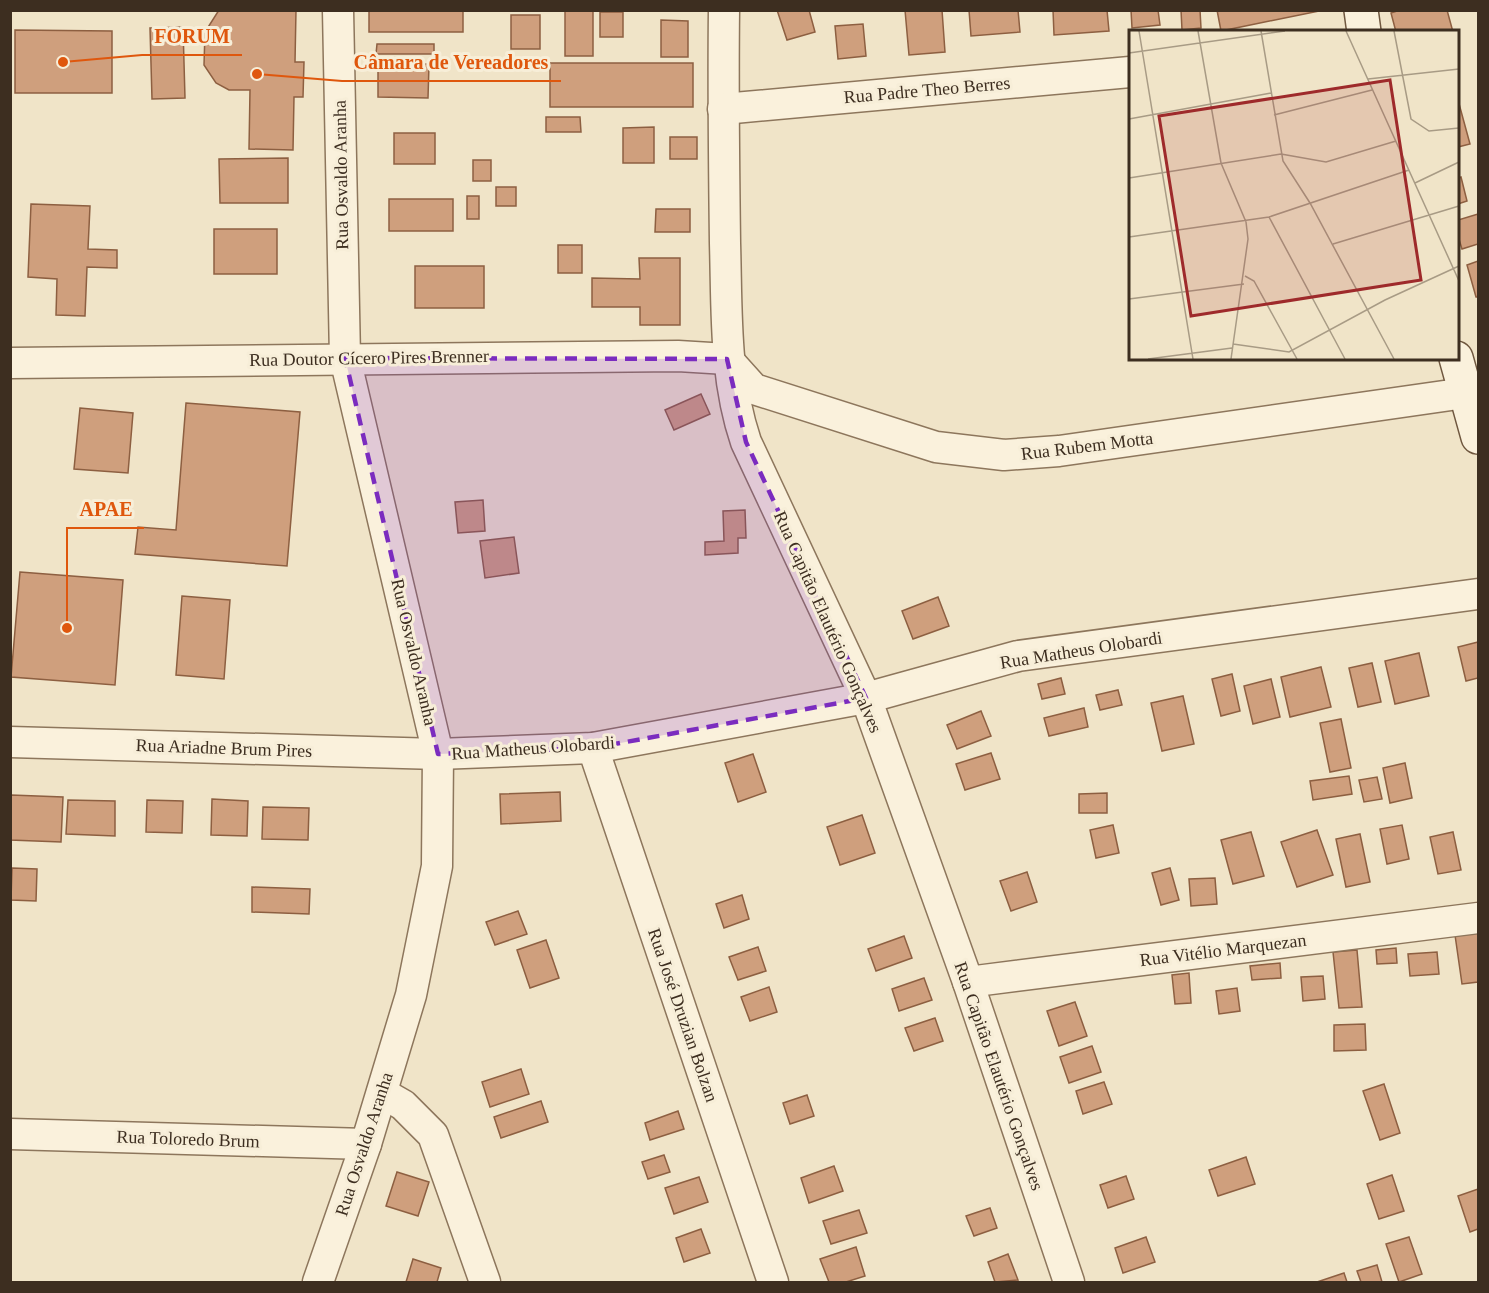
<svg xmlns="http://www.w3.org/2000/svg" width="1489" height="1293" viewBox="0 0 1489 1293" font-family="Georgia,serif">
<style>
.building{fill:#cf9f7d;stroke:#8d5f41;stroke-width:1.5}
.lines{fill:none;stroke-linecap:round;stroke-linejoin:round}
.street-casing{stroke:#8d765c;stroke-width:33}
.secondary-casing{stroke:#6f573f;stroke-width:36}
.street{stroke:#faf1dc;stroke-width:30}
.secondary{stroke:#faf1dc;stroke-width:33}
.marked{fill:#7b2cbf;fill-opacity:0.2;stroke:#7b2cbf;stroke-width:4.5;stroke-dasharray:12 8;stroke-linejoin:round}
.labels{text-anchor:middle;stroke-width:6;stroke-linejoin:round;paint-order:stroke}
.street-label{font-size:18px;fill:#3d2e20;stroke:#f7eed8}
.inset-road{fill:none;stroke:#a89b85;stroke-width:1.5}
.view{fill:#9e2a2b;fill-opacity:0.15;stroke:#9e2a2b;stroke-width:3}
.inset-edge{fill:none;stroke:#3d2e20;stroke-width:3}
.leader{fill:none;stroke:#df570d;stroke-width:2}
.callout-dot{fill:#df570d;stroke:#f7eed8;stroke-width:2}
.callout-label{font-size:20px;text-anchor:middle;font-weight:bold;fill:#df570d;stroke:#f7eed8;stroke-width:6;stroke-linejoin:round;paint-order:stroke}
</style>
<rect width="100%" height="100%" fill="#f0e4c8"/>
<g class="building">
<polygon points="219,10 296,10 295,62 304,62 303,97 294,97 293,150 249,149 250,90 229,90 216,83 204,65 205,32"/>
<rect x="369" y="10" width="94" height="22"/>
<rect x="565" y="10" width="28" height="46"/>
<polygon points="777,10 809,10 815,32 787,40"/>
<polygon points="905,10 942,10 945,52 909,55"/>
<polygon points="969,10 1018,10 1020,32 971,36"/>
<polygon points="1053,10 1107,10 1109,31 1054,35"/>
<polygon points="1131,10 1158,10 1160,25 1132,28"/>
<polygon points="1181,10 1200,10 1201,28 1182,30"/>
<polygon points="1217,10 1324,10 1221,31"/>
<polygon points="1400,10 1447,10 1453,32 1396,32 1391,13"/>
<rect x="600" y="12" width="23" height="25"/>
<rect x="511" y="15" width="29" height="34"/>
<polygon points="661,20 688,21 688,57 661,57"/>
<polygon points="863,24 866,56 838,59 835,26"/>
<polygon points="183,27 185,98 152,99 150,28"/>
<polygon points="15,30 112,31 112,93 15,93"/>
<polygon points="377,44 434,44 434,54 376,54"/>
<rect x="550" y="63" width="143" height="44"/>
<polygon points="378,64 429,64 428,98 378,97"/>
<polygon points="1458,100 1470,144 1458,147"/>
<polygon points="546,117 580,117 581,132 546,132"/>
<polygon points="654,127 654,163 623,163 623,128"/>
<rect x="394" y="133" width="41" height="31"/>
<rect x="670" y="137" width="27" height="22"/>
<polygon points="288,158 288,203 220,203 219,159"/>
<rect x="473" y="160" width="18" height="21"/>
<polygon points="1461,177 1467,201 1458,204 1458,178"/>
<rect x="496" y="187" width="20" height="19"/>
<rect x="467" y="196" width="12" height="23"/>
<rect x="389" y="199" width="64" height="32"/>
<polygon points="31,204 90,206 88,249 117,250 117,268 87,267 85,316 56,315 57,279 28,277"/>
<polygon points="656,209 690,209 690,232 655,232"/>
<polygon points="1478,214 1478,244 1462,249 1458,236 1458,220"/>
<rect x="214" y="229" width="63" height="45"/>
<rect x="558" y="245" width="24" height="28"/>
<polygon points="639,258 680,258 680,325 640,325 640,307 592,307 592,278 640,279"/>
<polygon points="1478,261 1478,297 1476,297 1467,265"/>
<rect x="415" y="266" width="69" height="42"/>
<polygon points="701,394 710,414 674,430 665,410"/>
<polygon points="186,403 300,412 287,566 135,554 138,527 176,530"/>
<polygon points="80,408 133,413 128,473 74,469"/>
<polygon points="483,500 485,531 458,533 455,502"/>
<polygon points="745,510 746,538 738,538 738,553 705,555 705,542 724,541 723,511"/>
<polygon points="514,537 519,573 485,578 480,541"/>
<polygon points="20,572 123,580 115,685 11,677"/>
<polygon points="182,596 230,600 224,679 176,675"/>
<polygon points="938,597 949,626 913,639 902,611"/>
<polygon points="1478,642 1478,678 1466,681 1458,647"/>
<polygon points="1419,653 1429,696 1395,704 1385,661"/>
<polygon points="1372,663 1381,702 1358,707 1349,668"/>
<polygon points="1321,667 1331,707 1290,717 1281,677"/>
<polygon points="1232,674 1240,711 1221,716 1212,679"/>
<polygon points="1061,678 1065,694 1042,699 1038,684"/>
<polygon points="1271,679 1280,717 1253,724 1244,686"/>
<polygon points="1118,690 1122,705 1100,710 1096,695"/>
<polygon points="1183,696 1194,744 1162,751 1151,703"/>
<polygon points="1084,708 1088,727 1049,736 1044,718"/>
<polygon points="981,711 991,736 957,749 947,725"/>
<polygon points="1341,719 1351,768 1330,772 1320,723"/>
<polygon points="991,753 1000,779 965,790 956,764"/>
<polygon points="753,754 766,792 738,802 725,763"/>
<polygon points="1405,763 1412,798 1390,803 1383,768"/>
<polygon points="1349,776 1352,794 1313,800 1310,781"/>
<polygon points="1377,777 1382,799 1364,802 1359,780"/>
<polygon points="560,792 561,821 501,824 500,794"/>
<polygon points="1107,793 1107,813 1079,813 1079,794"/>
<polygon points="11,795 63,797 61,842 10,840"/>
<polygon points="212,799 248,801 247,836 211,835"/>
<polygon points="68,800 115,801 115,836 66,834"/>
<polygon points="147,800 183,801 182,833 146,832"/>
<polygon points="263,807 309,808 308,840 262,839"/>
<polygon points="862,815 875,853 840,865 827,827"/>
<polygon points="1113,825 1119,853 1096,858 1090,830"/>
<polygon points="1402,825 1409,859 1387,864 1380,829"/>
<polygon points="1317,830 1333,875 1297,887 1281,842"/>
<polygon points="1251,832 1264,876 1233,884 1221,840"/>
<polygon points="1453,832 1461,870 1438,874 1430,837"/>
<polygon points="1360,834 1370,882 1346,887 1336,839"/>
<polygon points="12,868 37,869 36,901 11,900"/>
<polygon points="1170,868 1179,900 1161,905 1152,873"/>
<polygon points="1027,872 1037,902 1011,911 1000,881"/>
<polygon points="1215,878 1217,904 1191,906 1189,879"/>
<polygon points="252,887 310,889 309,914 252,912"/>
<polygon points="742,895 749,919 724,928 716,904"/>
<polygon points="518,911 527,934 495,945 486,922"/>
<polygon points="1478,932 1478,982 1462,984 1455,935"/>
<polygon points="904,936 912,958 876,971 868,949"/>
<polygon points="546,940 559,978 530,988 517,950"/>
<polygon points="758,947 766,971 738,980 729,957"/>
<polygon points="1396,948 1397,963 1377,964 1376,950"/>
<polygon points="1357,950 1362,1007 1339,1008 1333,952"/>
<polygon points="1437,952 1439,974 1410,976 1408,954"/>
<polygon points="1280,963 1281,978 1252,980 1250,966"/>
<polygon points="1189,973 1191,1003 1175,1004 1172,975"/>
<polygon points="1323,976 1325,999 1303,1001 1301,977"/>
<polygon points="924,978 932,1000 899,1011 892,989"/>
<polygon points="769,987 777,1012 750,1021 741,997"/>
<polygon points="1237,988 1240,1011 1219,1014 1216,991"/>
<polygon points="1075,1002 1087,1036 1059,1046 1047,1011"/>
<polygon points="935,1018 943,1041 914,1051 905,1028"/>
<polygon points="1365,1024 1366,1050 1334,1051 1334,1025"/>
<polygon points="1092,1046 1101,1072 1069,1083 1060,1057"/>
<polygon points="521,1069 529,1094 490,1107 482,1082"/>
<polygon points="1104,1082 1112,1104 1083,1114 1076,1091"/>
<polygon points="1384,1084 1400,1133 1380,1140 1363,1091"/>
<polygon points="807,1095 814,1116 790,1124 783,1103"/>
<polygon points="541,1101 548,1122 501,1138 494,1117"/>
<polygon points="678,1111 684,1129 650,1140 645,1123"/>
<polygon points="664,1155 670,1172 648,1179 642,1162"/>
<polygon points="1246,1157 1255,1184 1218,1196 1209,1170"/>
<polygon points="834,1166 843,1191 809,1203 801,1178"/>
<polygon points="397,1172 429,1182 418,1216 386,1206"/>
<polygon points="1392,1175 1404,1211 1379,1219 1367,1184"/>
<polygon points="1126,1176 1134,1199 1108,1208 1100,1185"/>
<polygon points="699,1177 708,1202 674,1214 665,1188"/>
<polygon points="1478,1189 1478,1229 1470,1232 1458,1196"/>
<polygon points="990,1208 997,1228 974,1236 966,1216"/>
<polygon points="859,1210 867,1233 831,1244 823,1221"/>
<polygon points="701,1229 710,1253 684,1262 676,1238"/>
<polygon points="1146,1237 1155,1262 1123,1273 1115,1248"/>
<polygon points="1409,1237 1422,1274 1399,1282 1386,1244"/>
<polygon points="856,1247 865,1276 846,1282 829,1282 820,1259"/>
<polygon points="1008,1254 1018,1280 995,1282 988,1262"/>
<polygon points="413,1259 441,1268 437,1282 406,1282"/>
<polygon points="1377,1265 1382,1282 1361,1282 1357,1271"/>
<polygon points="1344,1273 1347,1282 1317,1282"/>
</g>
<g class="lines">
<g class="street-casing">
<g id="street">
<path d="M724,10C723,88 724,166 725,243C727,311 724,377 746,442L866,698L968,982L1069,1282"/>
<polyline points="723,109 1130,72"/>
<polyline points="727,359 754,389 936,447 1004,455 1059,451 1465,393"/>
<polyline points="10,363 678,356 727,359"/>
<polyline points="10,742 438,754 593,748 866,698 1018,656 1478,594"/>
<polyline points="593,748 773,1282"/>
<polyline points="968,982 1478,918"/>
<polyline points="382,1093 403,1105 433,1135 485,1282"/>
<polyline points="10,1134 366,1144"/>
<polyline points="318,1282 366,1144 411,995 437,866 438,754 345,358 338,10"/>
</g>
</g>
<g class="secondary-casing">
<g id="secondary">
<polyline points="1361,10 1364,32"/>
<polyline points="1456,358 1478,437"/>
</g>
</g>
<use href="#street" class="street"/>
<use href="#secondary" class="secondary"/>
</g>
<path class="marked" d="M345,358L727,359L746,442L866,698L593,748L438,754Z"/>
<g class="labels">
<g class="street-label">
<text transform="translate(927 90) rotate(-5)" y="6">Rua Padre Theo Berres</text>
<text transform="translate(341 175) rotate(-91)" y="6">Rua Osvaldo Aranha</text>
<text transform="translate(369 358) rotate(-1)" y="6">Rua Doutor Cícero Pires Brenner</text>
<text transform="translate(1087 446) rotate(-7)" y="6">Rua Rubem Motta</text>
<text transform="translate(828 622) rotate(66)" y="6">Rua Capitão Elautério Gonçalves</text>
<text transform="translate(1081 650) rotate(-9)" y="6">Rua Matheus Olobardi</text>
<text transform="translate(414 652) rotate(77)" y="6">Rua Osvaldo Aranha</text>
<text transform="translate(224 748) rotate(2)" y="6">Rua Ariadne Brum Pires</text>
<text transform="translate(533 748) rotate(-4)" y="6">Rua Matheus Olobardi</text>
<text transform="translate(1223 950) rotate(-7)" y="6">Rua Vitélio Marquezan</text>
<text transform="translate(683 1015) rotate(71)" y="6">Rua José Druzian Bolzan</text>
<text transform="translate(999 1076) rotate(71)" y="6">Rua Capitão Elautério Gonçalves</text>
<text transform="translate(188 1139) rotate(2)" y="6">Rua Toloredo Brum</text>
<text transform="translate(364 1144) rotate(-72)" y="6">Rua Osvaldo Aranha</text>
</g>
</g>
<g transform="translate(1129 30)">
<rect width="330" height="330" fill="#f0e4c8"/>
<path class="inset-road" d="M10,1L64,329M69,1L92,133L117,192L119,209L102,329M132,1L154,131L181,173L265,329M217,1L330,251M265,1L282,89L300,101L330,98M0,23L156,1M239,49L330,39M145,85L243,60M0,89L142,63M152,124L197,132L267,111M0,148L152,124M286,153L330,132M140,187L216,329M0,207L140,187L280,140M204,214L330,176M116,246L125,251L168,329M0,269L115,254M104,314L160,322L256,270L330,236M19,329L103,318"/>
<path class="view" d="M261,50L292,250L62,286L30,86Z"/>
<rect width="330" height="330" class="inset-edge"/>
</g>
<path class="leader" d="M63 62L142 55H242M257 74L342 81H561M67 628L67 528H144"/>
<g class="callout-dot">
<circle cx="63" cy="62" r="6"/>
<circle cx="257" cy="74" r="6"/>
<circle cx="67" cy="628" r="6"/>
</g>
<g class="callout-label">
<text x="192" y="43">FORUM</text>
<text x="451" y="69">Câmara de Vereadores</text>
<text x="106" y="516">APAE</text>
</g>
<rect width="1489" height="1293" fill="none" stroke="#3d2e20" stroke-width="24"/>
</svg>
